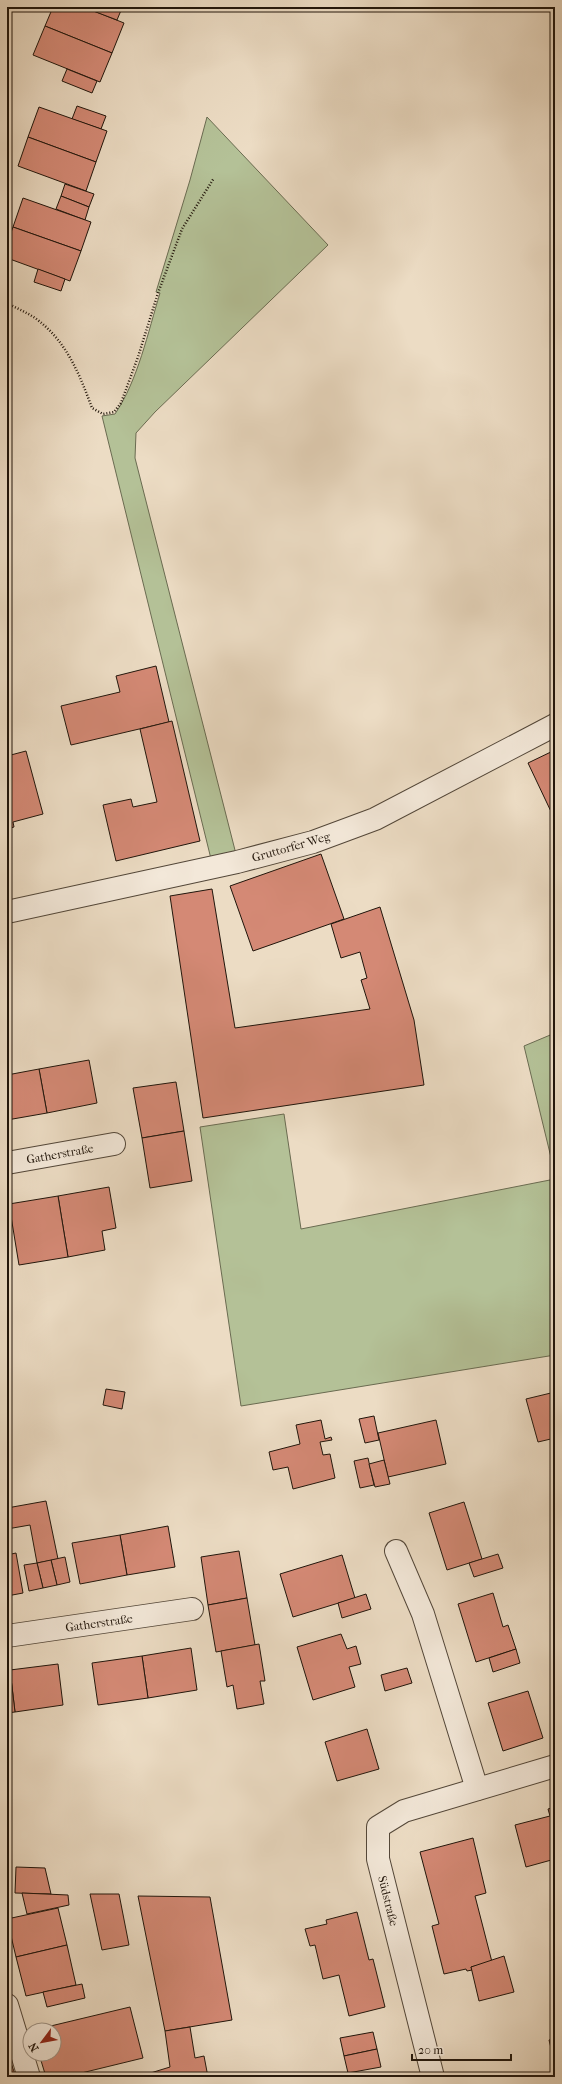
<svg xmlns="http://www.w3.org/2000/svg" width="562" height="2084" viewBox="0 0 562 2084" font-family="'IM FELL French Canon',serif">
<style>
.green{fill:#b4c197;stroke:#6a6b51}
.building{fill:#d48975;stroke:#20150b}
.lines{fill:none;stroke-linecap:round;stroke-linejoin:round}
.street-casing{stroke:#534739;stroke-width:24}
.path{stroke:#20150b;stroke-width:2.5;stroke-dasharray:1 2;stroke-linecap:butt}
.street{stroke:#f3e8d9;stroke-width:22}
.labels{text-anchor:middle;stroke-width:4;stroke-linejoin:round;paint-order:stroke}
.street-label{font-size:12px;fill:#20150b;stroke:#f3e8d9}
</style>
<rect width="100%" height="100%" fill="#ecdcc4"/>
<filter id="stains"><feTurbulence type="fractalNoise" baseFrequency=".005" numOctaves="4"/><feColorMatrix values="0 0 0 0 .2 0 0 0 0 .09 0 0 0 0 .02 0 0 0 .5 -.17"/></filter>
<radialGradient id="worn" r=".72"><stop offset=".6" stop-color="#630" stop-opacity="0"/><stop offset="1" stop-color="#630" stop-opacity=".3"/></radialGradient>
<g class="green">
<path d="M207,117L328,245L155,412L136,433L135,458L237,858L212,863L102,416L115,414C138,380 148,332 160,293L156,292L190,180Z"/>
<polygon points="555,1033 555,1174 524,1046"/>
<polygon points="284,1114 301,1229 555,1179 555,1355 241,1406 200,1127"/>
</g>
<g class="building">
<polygon points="53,7 84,7 124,23 112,53 45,26"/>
<polygon points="89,7 119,7 122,8 117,20 88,9"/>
<polygon points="45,26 112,53 100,82 33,55"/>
<polygon points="67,69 97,81 92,93 62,81"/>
<polygon points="77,106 106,116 101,129 72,119"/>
<polygon points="39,107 107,131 96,162 28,137"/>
<polygon points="28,137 96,162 86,191 18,166"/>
<polygon points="65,184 94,194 89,207 61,196"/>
<polygon points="61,196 89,207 85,220 56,209"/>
<polygon points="23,198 91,222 81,251 13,227"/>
<polygon points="13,227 81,251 70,281 7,258 7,243"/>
<polygon points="38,269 65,279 61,291 34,282"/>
<polygon points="156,666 169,722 71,745 61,706 120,692 116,676"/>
<polygon points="172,721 200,841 116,861 103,805 131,799 133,807 157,802 140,729"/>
<polygon points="555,750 555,820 528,763"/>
<polygon points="26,751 43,814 13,822 14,827 7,829 7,756"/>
<polygon points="321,854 344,919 253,951 230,886"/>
<polygon points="212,889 235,1028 370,1009 361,980 367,978 360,952 341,958 331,924 380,907 414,1020 424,1085 203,1118 170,896"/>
<polygon points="89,1060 97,1103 47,1113 39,1069"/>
<polygon points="39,1069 47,1113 7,1120 7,1075"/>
<polygon points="176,1082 184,1131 142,1138 133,1088"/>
<polygon points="184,1131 192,1181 150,1188 142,1138"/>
<polygon points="109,1187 116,1228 102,1231 105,1250 68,1257 58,1196"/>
<polygon points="58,1196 68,1257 19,1265 9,1204"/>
<polygon points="7,1261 10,1280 7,1280"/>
<polygon points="106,1389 125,1392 122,1409 103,1405"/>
<polygon points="555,1392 555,1438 538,1442 526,1399"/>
<polygon points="374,1416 379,1440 365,1443 359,1419"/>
<polygon points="321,1420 325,1439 331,1437 332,1440 320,1442 323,1455 330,1454 335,1478 293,1489 288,1467 273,1470 269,1452 300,1444 296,1425"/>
<polygon points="436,1420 446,1464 388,1477 378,1433"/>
<polygon points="368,1458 374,1485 360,1488 354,1461"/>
<polygon points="384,1460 390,1484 375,1487 369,1464"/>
<polygon points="46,1501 58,1559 37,1563 30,1525 7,1529 7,1508"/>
<polygon points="464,1502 482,1559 447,1570 429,1513"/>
<polygon points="168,1526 175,1567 127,1575 120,1535"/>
<polygon points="120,1535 127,1575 80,1584 72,1543"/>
<polygon points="239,1551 247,1598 208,1605 201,1557"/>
<polygon points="16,1553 23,1593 7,1596 7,1555"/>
<polygon points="498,1554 503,1568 474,1577 469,1563"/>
<polygon points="342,1555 355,1598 293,1617 280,1574"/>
<polygon points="65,1557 70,1582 57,1585 51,1560"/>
<polygon points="51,1560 57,1585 43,1588 37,1563"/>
<polygon points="37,1563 43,1588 29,1591 24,1565"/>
<polygon points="493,1593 503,1627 508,1625 516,1649 476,1662 458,1604"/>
<polygon points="366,1594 371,1609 342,1618 338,1603"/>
<polygon points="247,1598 255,1645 216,1652 208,1605"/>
<polygon points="341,1634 347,1649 356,1646 361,1664 349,1667 355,1687 313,1700 297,1647"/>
<polygon points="259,1644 265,1681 260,1681 264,1704 237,1709 233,1685 227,1687 221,1651"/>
<polygon points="191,1648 197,1690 148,1698 142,1656"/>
<polygon points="516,1649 520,1663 493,1672 489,1658"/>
<polygon points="142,1656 148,1698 98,1705 92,1663"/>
<polygon points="58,1664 63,1705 15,1712 10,1670"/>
<polygon points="407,1668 412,1683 385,1691 381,1675"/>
<polygon points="10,1670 15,1712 7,1713 7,1671"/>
<polygon points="528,1691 543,1738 503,1751 488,1703"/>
<polygon points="367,1729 379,1769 337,1781 325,1742"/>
<polygon points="555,1807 555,1859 526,1867 515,1825 550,1816 548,1809"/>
<polygon points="473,1838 486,1893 475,1896 492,1962 471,1967 472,1970 467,1971 466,1969 444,1974 432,1926 439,1924 420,1852"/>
<polygon points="16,1867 45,1868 51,1894 15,1893"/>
<polygon points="22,1893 68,1895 69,1905 27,1914"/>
<polygon points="90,1894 119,1894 129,1945 102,1950"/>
<polygon points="138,1896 210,1897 232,2020 165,2031"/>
<polygon points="58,1908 67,1945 16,1957 7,1919"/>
<polygon points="357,1912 369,1960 373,1959 385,2007 349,2016 339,1975 323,1979 315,1945 310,1946 305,1929 327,1924 326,1920"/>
<polygon points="67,1945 76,1985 26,1996 16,1957"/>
<polygon points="504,1956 514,1992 479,2001 471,1967"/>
<polygon points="82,1984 85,1998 47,2007 43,1992"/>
<polygon points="130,2007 143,2058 65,2077 46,2077 39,2054 54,2054 54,2030 34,2030"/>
<polygon points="190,2027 195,2058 204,2056 208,2077 144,2077 144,2075 170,2067 165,2031"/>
<polygon points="373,2032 377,2049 344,2056 340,2038"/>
<polygon points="555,2038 555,2064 549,2040"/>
<polygon points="377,2049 381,2067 348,2073 344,2056"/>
<polygon points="7,2050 11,2063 16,2077 7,2077"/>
</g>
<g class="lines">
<g class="street-casing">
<g id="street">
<polyline points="7,912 237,862 313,842 375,819 555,725"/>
<polyline points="7,1163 114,1144"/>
<polyline points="396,1551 423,1614 477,1789"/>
<polyline points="7,1636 192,1609"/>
<polyline points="7,2005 29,2077"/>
<polyline points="433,2077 378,1859 378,1827 404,1811 555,1766"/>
</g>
</g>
<path class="path" d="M7,303C16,308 26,312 35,318C66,340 79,373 92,408L103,414L114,412L121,403L138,357L158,293L182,229L214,178"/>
<use href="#street" class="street"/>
</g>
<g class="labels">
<g class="street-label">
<text transform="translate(291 847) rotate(-16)" y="4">Gruttorfer Weg</text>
<text transform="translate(60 1154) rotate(-10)" y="4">Gatherstraße</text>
<text transform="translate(99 1623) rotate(-8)" y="4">Gatherstraße</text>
<text transform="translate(388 1901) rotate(76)" y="4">Südstraße</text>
</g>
</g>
<rect width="562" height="2084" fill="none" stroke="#ecdcc4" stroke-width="24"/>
<rect x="8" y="8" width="546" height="2068" fill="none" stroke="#20150b" stroke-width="2"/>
<rect x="12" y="12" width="538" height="2060" fill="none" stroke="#20150b"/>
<g transform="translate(42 2042) rotate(238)"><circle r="19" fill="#f3e8d9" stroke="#9f9487"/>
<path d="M0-3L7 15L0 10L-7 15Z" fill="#8f2418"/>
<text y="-6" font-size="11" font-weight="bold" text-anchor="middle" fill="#20150b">N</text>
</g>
<path d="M412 2054v6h99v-6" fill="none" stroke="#20150b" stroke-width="2"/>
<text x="418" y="2054" font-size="12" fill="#20150b" stroke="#f3e8d9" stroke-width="3" paint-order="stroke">20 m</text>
<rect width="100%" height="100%" filter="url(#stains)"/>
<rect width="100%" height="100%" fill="url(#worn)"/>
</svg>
